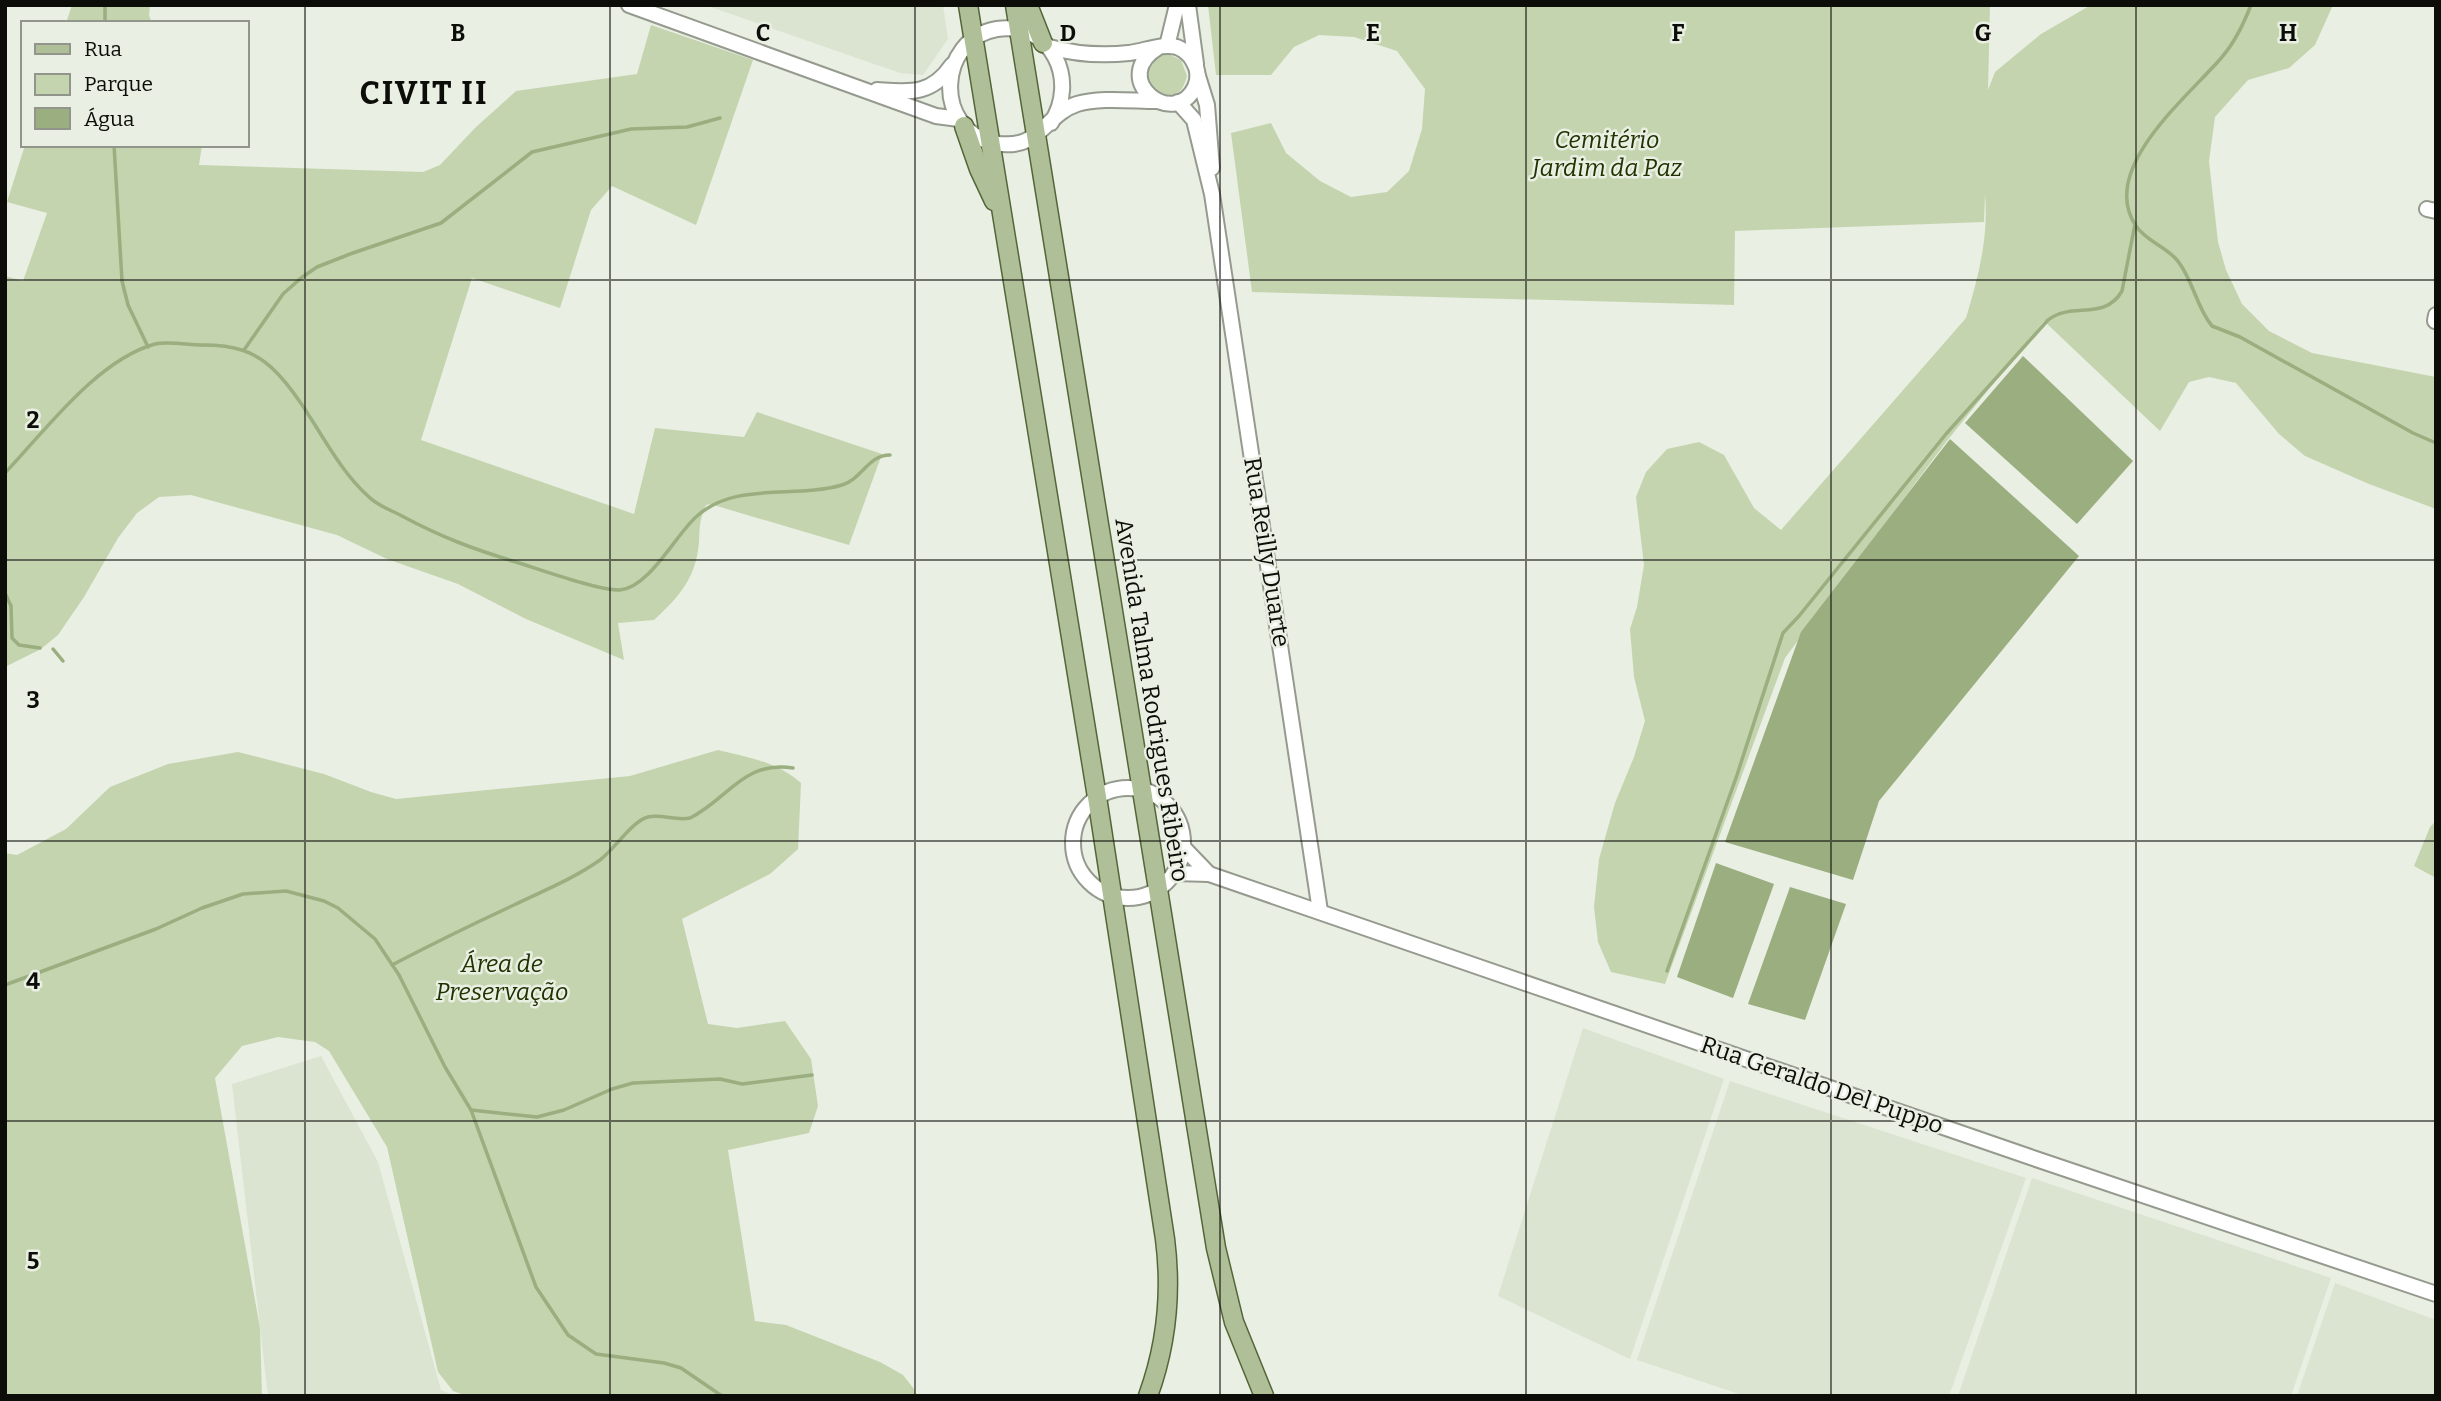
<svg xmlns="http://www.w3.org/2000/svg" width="2441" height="1401" viewBox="0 0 2441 1401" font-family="Bitter,serif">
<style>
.built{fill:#dbe4d1}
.green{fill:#c4d4af}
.water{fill:#9aae7f}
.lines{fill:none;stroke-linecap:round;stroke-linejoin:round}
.stream{stroke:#9aae7f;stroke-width:3.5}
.minor-casing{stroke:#959a8e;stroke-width:18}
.major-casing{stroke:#546539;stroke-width:21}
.minor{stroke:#fff;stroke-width:14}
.major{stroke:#afbf98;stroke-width:18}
.grid{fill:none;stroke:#0c0d09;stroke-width:2;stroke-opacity:0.55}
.labels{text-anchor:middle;stroke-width:5;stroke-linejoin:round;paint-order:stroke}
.park-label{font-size:24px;font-style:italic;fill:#213200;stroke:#e9efe2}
.street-label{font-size:24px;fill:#0c0d09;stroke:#e9efe2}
.district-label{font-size:32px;font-weight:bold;letter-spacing:2px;fill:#0c0d09;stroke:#e9efe2}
.grid-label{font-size:23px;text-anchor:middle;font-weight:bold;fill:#0c0d09;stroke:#e9efe2;stroke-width:5;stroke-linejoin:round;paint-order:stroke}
</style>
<rect width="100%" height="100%" fill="#e9efe2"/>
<g class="built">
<polygon points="705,5 943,5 948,39 923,75 900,73"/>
<polygon points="1583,1028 1724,1079 1630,1359 1498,1296"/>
<polygon points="321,1056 378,1162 441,1390 455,1396 268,1396 232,1084"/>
<polygon points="1730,1081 2026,1178 1949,1396 1745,1396 1637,1360"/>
<polygon points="2032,1178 2331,1278 2291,1396 1958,1396"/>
<polygon points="2335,1283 2436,1320 2436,1396 2297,1396"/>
</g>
<g class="green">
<polygon points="72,5 150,5 149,15 152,23 66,23"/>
<path d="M1208,5H1990L1988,90L1995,72L2041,34L2091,5H2333L2315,45L2289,68L2248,80L2215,117L2209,161L2218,242L2226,270L2242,304L2269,331L2312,353L2436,377V509L2369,484L2305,456L2279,434L2236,383L2209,377L2189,382L2160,431L2044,321L1946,442L1785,658L1665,984L1611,972L1598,942L1594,907L1599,859L1615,803L1634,757L1645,721L1634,677L1630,629L1637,607L1644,565L1636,497L1646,472L1667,449L1699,442L1724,455L1754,508L1781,530L1966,318C1978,278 1989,237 1985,194L1984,222L1735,231L1734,305L1252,292L1231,133L1271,123L1286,153L1320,181L1351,197L1387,192L1409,171L1422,129L1425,89L1397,51L1354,37L1319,35L1294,47L1271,75H1216Z"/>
<path d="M651,25L753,60L696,225L612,186L591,210L560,308L472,278L421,440L634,514L655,428L744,437L757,412L882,454L849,545L710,504L706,505C699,522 700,525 699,542C696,578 679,597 654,620L618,623L624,660L526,619L458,584L387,559L337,535L191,495L159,497L137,513L118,538L84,597L58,635L41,649L5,667V276L23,281L47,213L7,202L25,145H202L199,165L423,172L440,165L476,127L516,91L637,74Z"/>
<path d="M1166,53L1181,60L1187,76C1181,100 1167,99 1148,90L1145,66L1158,54Z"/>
<path d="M718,750C747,757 778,762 801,783L798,849L770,874L682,919L708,1024L737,1028L785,1021L811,1059L818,1106L809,1133L728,1150L755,1321L786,1325L880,1362L903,1375L914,1389L916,1396H467L453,1391L438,1372L387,1147L329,1051L315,1042L278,1037L242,1046L215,1078L260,1328L262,1396H5V853L17,855L66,829L110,787L168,764L238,752L324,774L371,792L396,799L630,776Z"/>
<polygon points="2436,821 2436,878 2414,866 2430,827"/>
</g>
<g class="water">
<polygon points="2023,356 2133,461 2077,524 1965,423"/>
<polygon points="1950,439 2079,556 1879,801 1853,880 1725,842 1801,632"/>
<polygon points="1716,863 1774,884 1733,998 1677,977"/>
<polygon points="1790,887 1846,904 1805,1020 1748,1004"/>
</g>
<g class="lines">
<g class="stream">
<path d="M2251,5C2244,23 2235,42 2222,57C2190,95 2097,169 2136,226C2146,241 2165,246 2177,260C2193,279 2196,307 2212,326L2240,337L2413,433L2436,443"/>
<polyline points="105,23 105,5"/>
<polyline points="114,145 122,281 128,305 148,347"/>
<polyline points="244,350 283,294 301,278 317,267 350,254 441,223 532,152 631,129 687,127 720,118"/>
<path d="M5,473C45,431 97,360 155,344C169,341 188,345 203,345C232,345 255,350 276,372C312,409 330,462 369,497C378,506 391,510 402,516C441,537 473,549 516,562C539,569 600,591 620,590C650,587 676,534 697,516C736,481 795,499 842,485C862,479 868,455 890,455"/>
<polyline points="5,593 11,606 12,638 19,645 40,648"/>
<polyline points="53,649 63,661"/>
<path d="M392,965C432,944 473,924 514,905C543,891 573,879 600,860C615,849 632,821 648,817C662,814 676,821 690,818C728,799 744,760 793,768"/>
<path d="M1667,971L1737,775L1783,633L1799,616L1946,434L2048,320C2072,301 2104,322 2122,291L2135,224"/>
<polyline points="5,985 156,929 202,908 243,894 286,891 324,901 338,908 375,939 399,975 445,1067 471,1110 536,1287 568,1335 596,1354 664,1363 681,1368 722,1396"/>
<polyline points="471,1110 537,1117 564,1110 612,1089 633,1083 720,1079 742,1084 812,1075"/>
</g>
<g class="minor-casing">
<g id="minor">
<polyline points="629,5 936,116 959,119"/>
<polyline points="1188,5 1196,64"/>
<polyline points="1167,46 1177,5"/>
<path d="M1049,47C1075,54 1102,56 1129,53C1145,51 1162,43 1177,47C1184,50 1190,55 1193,61C1198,69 1199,78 1195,87C1174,131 1107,78 1159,47"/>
<polyline points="1198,76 1207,105 1212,168"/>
<path d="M877,90C909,92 931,96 952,65"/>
<polyline points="1178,102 1194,120 1212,194 1320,911"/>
<path d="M1051,123C1079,81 1052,21 997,29C937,39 933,130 994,143C1040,152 1044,115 1077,104C1099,97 1133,101 1156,101"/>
<polyline points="2427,209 2436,211"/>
<polyline points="2435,321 2436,315"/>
<circle cx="1128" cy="843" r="55"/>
<polyline points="1183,847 1209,874"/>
<polyline points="1174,873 1209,874 2033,1158 2436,1294"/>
</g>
</g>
<g class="major-casing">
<g id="major">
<path d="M968,5L1097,797L1165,1239C1172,1294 1167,1344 1148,1396"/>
<polyline points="1015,5 1216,1248 1234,1322 1264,1396"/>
<polyline points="1028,5 1043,43"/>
<polyline points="964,126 979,169 994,201"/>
</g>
</g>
<use href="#minor" class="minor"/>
<use href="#major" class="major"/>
</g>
<path class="grid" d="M305,5V1396M610,5V1396M915,5V1396M1220,5V1396M1526,5V1396M1831,5V1396M2136,5V1396M5,280H2436M5,560H2436M5,841H2436M5,1121H2436"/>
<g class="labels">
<g class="park-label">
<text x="1607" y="148">Cemitério<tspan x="1607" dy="28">Jardim da Paz</tspan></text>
<text x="502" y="972">Área de<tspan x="502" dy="28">Preservação</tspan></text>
</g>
<g class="street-label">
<text transform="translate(1267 552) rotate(81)" y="8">Rua Reilly Duarte</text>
<text transform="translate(1152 700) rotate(81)" y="8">Avenida Talma Rodrigues Ribeiro</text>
<text transform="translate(1822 1085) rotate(19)" y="8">Rua Geraldo Del Puppo</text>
</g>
<g class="district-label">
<text x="424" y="104">CIVIT II</text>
</g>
</g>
<g class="grid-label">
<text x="458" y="41">B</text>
<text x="763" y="41">C</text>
<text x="1068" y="41">D</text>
<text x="1373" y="41">E</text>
<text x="1678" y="41">F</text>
<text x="1983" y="41">G</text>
<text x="2288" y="41">H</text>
<text x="33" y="428">2</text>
<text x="33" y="708">3</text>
<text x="33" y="989">4</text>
<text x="33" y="1269">5</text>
</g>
<rect width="2441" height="1401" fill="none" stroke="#0c0d09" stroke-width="14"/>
<rect x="21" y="21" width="228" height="126" fill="#e9efe2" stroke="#91958b" stroke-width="2"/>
<rect x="35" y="44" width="35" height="10" fill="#afbf98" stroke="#91958b" stroke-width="2"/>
<text x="84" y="56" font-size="21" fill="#0c0d09">Rua</text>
<rect x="35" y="74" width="35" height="21" fill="#c4d4af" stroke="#91958b" stroke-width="2"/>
<text x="84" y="91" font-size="21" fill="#0c0d09">Parque</text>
<rect x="35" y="108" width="35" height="21" fill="#9aae7f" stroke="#91958b" stroke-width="2"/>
<text x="84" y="126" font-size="21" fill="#0c0d09">Água</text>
</svg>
